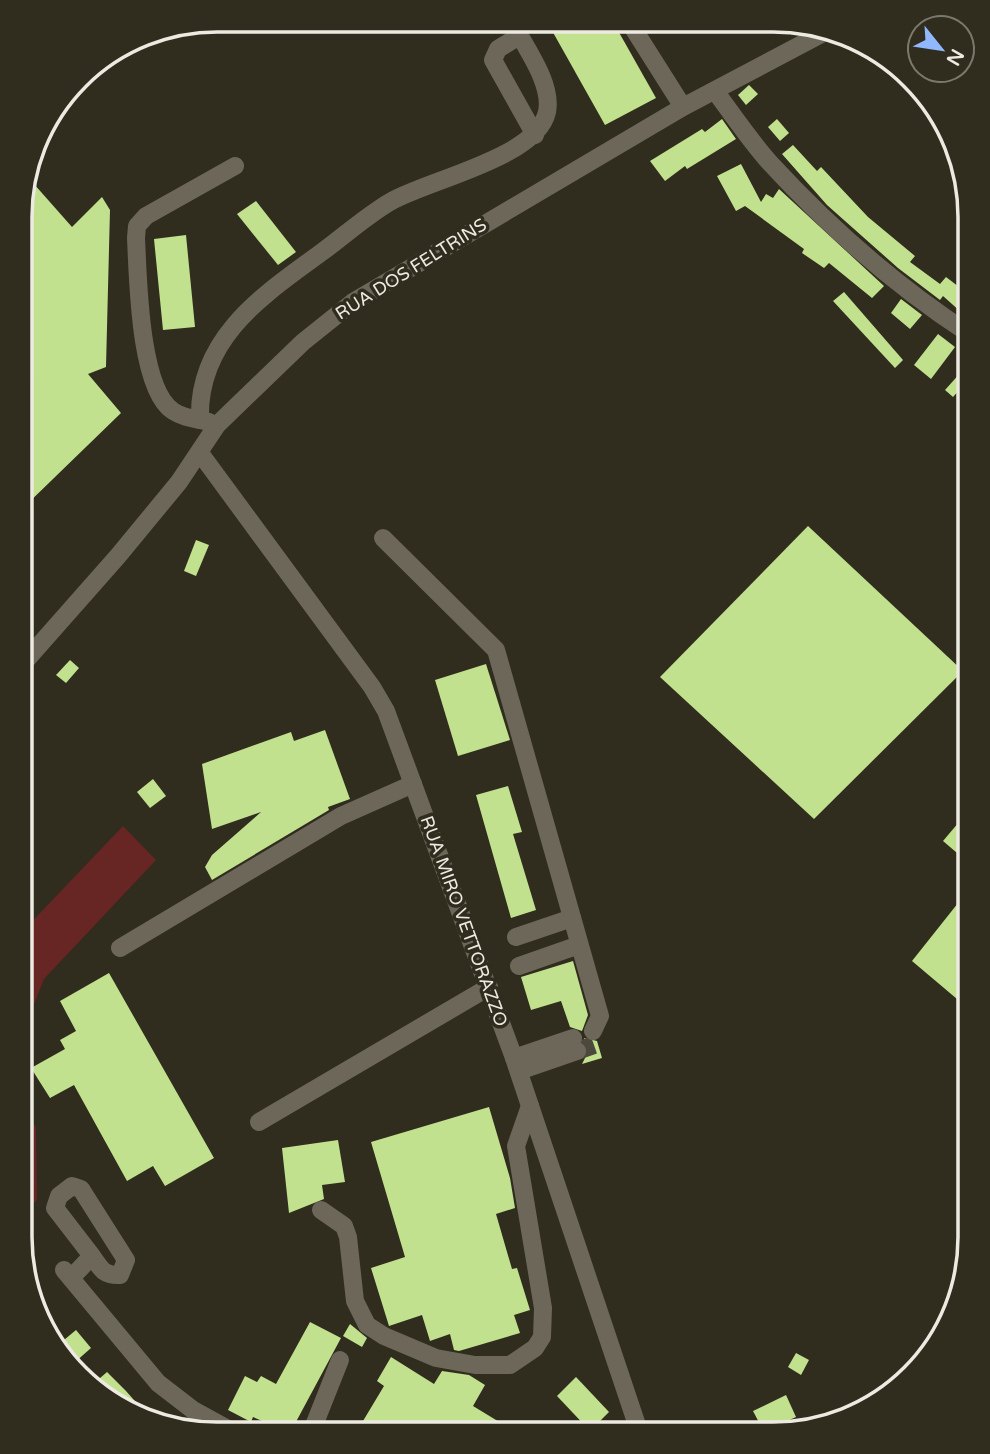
<svg xmlns="http://www.w3.org/2000/svg" width="990" height="1454" viewBox="0 0 990 1454" font-family="'Varela Round',sans-serif">
<style>
.green{fill:#672524}
.building{fill:#c1e18e}
.lines{fill:none;stroke-linecap:round;stroke-linejoin:round}
.minor-tunnel{stroke:#4c483b;stroke-width:18;stroke-dasharray:18 9;stroke-linecap:butt}
.minor{stroke:#6c6758;stroke-width:18}
.labels{text-anchor:middle;stroke-width:7;stroke-linejoin:round;paint-order:stroke}
.street-label{font-size:18px;fill:#edeae2;stroke:#302c1e}
.rim{fill:none;stroke:#edeae2;stroke-width:3.5}
</style>
<rect width="100%" height="100%" fill="#302c1e"/>
<g class="green">
<polygon points="123,826 156,860 44,979 20,1039 20,934"/>
<polygon points="19,1104 36,1127 37,1200 19,1216"/>
</g>
<g class="building">
<polygon points="546,20 612,20 656,98 605,125"/>
<polygon points="749,85 758,94 746,105 738,95"/>
<polygon points="722,119 736,139 687,169 685,166 665,181 650,161 702,129 705,132"/>
<polygon points="777,119 789,133 780,141 768,127"/>
<polygon points="793,145 817,171 821,167 868,217 915,256 910,262 940,284 946,277 963,290 960,294 968,299 971,295 971,321 943,296 940,300 898,268 827,205 782,154"/>
<polygon points="741,164 761,202 766,194 773,198 779,189 884,286 872,298 829,263 824,268 802,253 804,249 745,206 736,211 717,176"/>
<polygon points="26,175 72,227 102,197 110,210 106,367 88,374 121,413 20,511 21,191"/>
<polygon points="256,201 296,252 278,265 237,214"/>
<polygon points="186,235 195,327 163,330 154,239"/>
<polygon points="844,292 903,360 895,368 833,301"/>
<polygon points="901,299 922,315 910,329 891,313"/>
<polygon points="938,334 955,347 931,379 914,365"/>
<polygon points="971,361 971,377 953,397 945,390"/>
<polygon points="971,393 971,422 957,414"/>
<polygon points="808,526 963,671 814,819 660,677"/>
<polygon points="196,540 209,545 196,576 184,571"/>
<polygon points="70,660 79,668 66,683 56,675"/>
<polygon points="486,664 510,740 458,756 435,680"/>
<polygon points="325,730 350,799 328,807 329,810 212,880 205,867 212,855 261,812 212,829 202,764 291,732 294,741"/>
<polygon points="153,779 166,796 150,808 137,792"/>
<polygon points="508,786 522,832 513,834 536,910 511,918 476,795"/>
<polygon points="970,809 970,864 943,841"/>
<polygon points="970,888 970,982 957,999 912,961"/>
<polygon points="573,961 588,1015 582,1031 570,1027 561,1001 531,1010 521,977"/>
<polygon points="109,973 214,1158 165,1186 153,1166 127,1181 74,1085 50,1098 31,1068 65,1049 60,1040 76,1031 60,1001"/>
<polygon points="584,1038 597,1041 602,1058 582,1064 588,1052"/>
<polygon points="489,1107 510,1178 515,1208 496,1214 512,1269 517,1268 530,1310 514,1315 520,1333 459,1351 454,1350 450,1334 430,1341 422,1315 389,1326 371,1268 405,1257 371,1142"/>
<polygon points="338,1140 345,1182 322,1185 324,1199 289,1213 282,1148"/>
<polygon points="310,1322 341,1338 290,1433 253,1417 251,1422 228,1410 245,1376 257,1382 261,1376 276,1384"/>
<polygon points="350,1324 367,1338 362,1347 343,1336"/>
<polygon points="76,1330 91,1348 74,1363 58,1345"/>
<polygon points="796,1353 809,1360 801,1375 788,1367"/>
<polygon points="391,1357 434,1384 442,1371 469,1375 485,1385 473,1406 519,1434 465,1434 441,1421 434,1434 382,1434 363,1421 384,1386 377,1381"/>
<polygon points="107,1372 126,1391 149,1417 107,1401 92,1385"/>
<polygon points="576,1377 609,1412 590,1431 557,1396"/>
<polygon points="786,1395 796,1417 764,1432 753,1411"/>
</g>
<g class="lines">
<polyline class="minor-tunnel" points="577,1051 597,1044"/>
<g class="minor">
<polyline points="628,20 683,107"/>
<polyline points="519,36 498,49 493,60 535,135"/>
<path d="M715,91C733,115 751,142 771,164C830,228 897,287 971,335"/>
<path d="M200,420C197,338 263,295 322,252C344,236 366,216 390,202C427,180 537,158 547,112C553,83 524,46 511,20"/>
<path d="M209,422C197,419 183,418 173,411C139,389 138,276 136,238L137,226L146,216L235,166"/>
<polyline points="200,453 372,687 386,711 514,1058 640,1434"/>
<polyline points="383,538 496,650 600,1016 593,1031"/>
<polyline points="20,667 118,556 179,482 217,425 303,342 353,302 683,107 825,32"/>
<polyline points="516,937 572,918"/>
<polyline points="120,948 341,816 413,784"/>
<polyline points="519,966 579,945"/>
<polyline points="514,1058 573,1038"/>
<polyline points="519,1071 577,1051"/>
<polyline points="259,1122 489,987"/>
<polyline points="321,1210 344,1226 348,1237 355,1301 367,1325 384,1336 436,1358 475,1365 510,1365 535,1348 542,1337 543,1308 516,1146 530,1106"/>
<polyline points="64,1270 158,1383 193,1410 235,1433"/>
<path d="M71,1278L92,1256C101,1269 104,1276 120,1275L126,1260L81,1189L72,1186L59,1196L55,1208L92,1256"/>
<polyline points="195,1433 209,1419"/>
<polyline points="311,1433 340,1360"/>
</g>
</g>
<g class="labels">
<g class="street-label">
<text transform="translate(411 269) rotate(-32)" y="6">RUA DOS FELTRINS</text>
<text transform="translate(464 921) rotate(70)" y="6">RUA MIRO VETTORAZZO</text>
</g>
</g>
<path d="M0 0H990V1454H0ZM217 32H773A185 185 0 0 1 958 217V1237A185 185 0 0 1 773 1422H217A185 185 0 0 1 32 1237V217A185 185 0 0 1 217 32Z" fill="#302c1e" fill-rule="evenodd"/>
<path class="rim" d="M217 32H773A185 185 0 0 1 958 217V1237A185 185 0 0 1 773 1422H217A185 185 0 0 1 32 1237V217A185 185 0 0 1 217 32Z"/>
<g transform="translate(941 49) rotate(120)"><circle r="33" fill="#302c1e" stroke="#7c786c" stroke-width="2"/>
<path d="M0-5L12 26L0 18L-12 26Z" fill="#91b8fd"/>
<text y="-10" font-size="19" font-weight="bold" text-anchor="middle" fill="#edeae2">N</text>
</g>
</svg>
